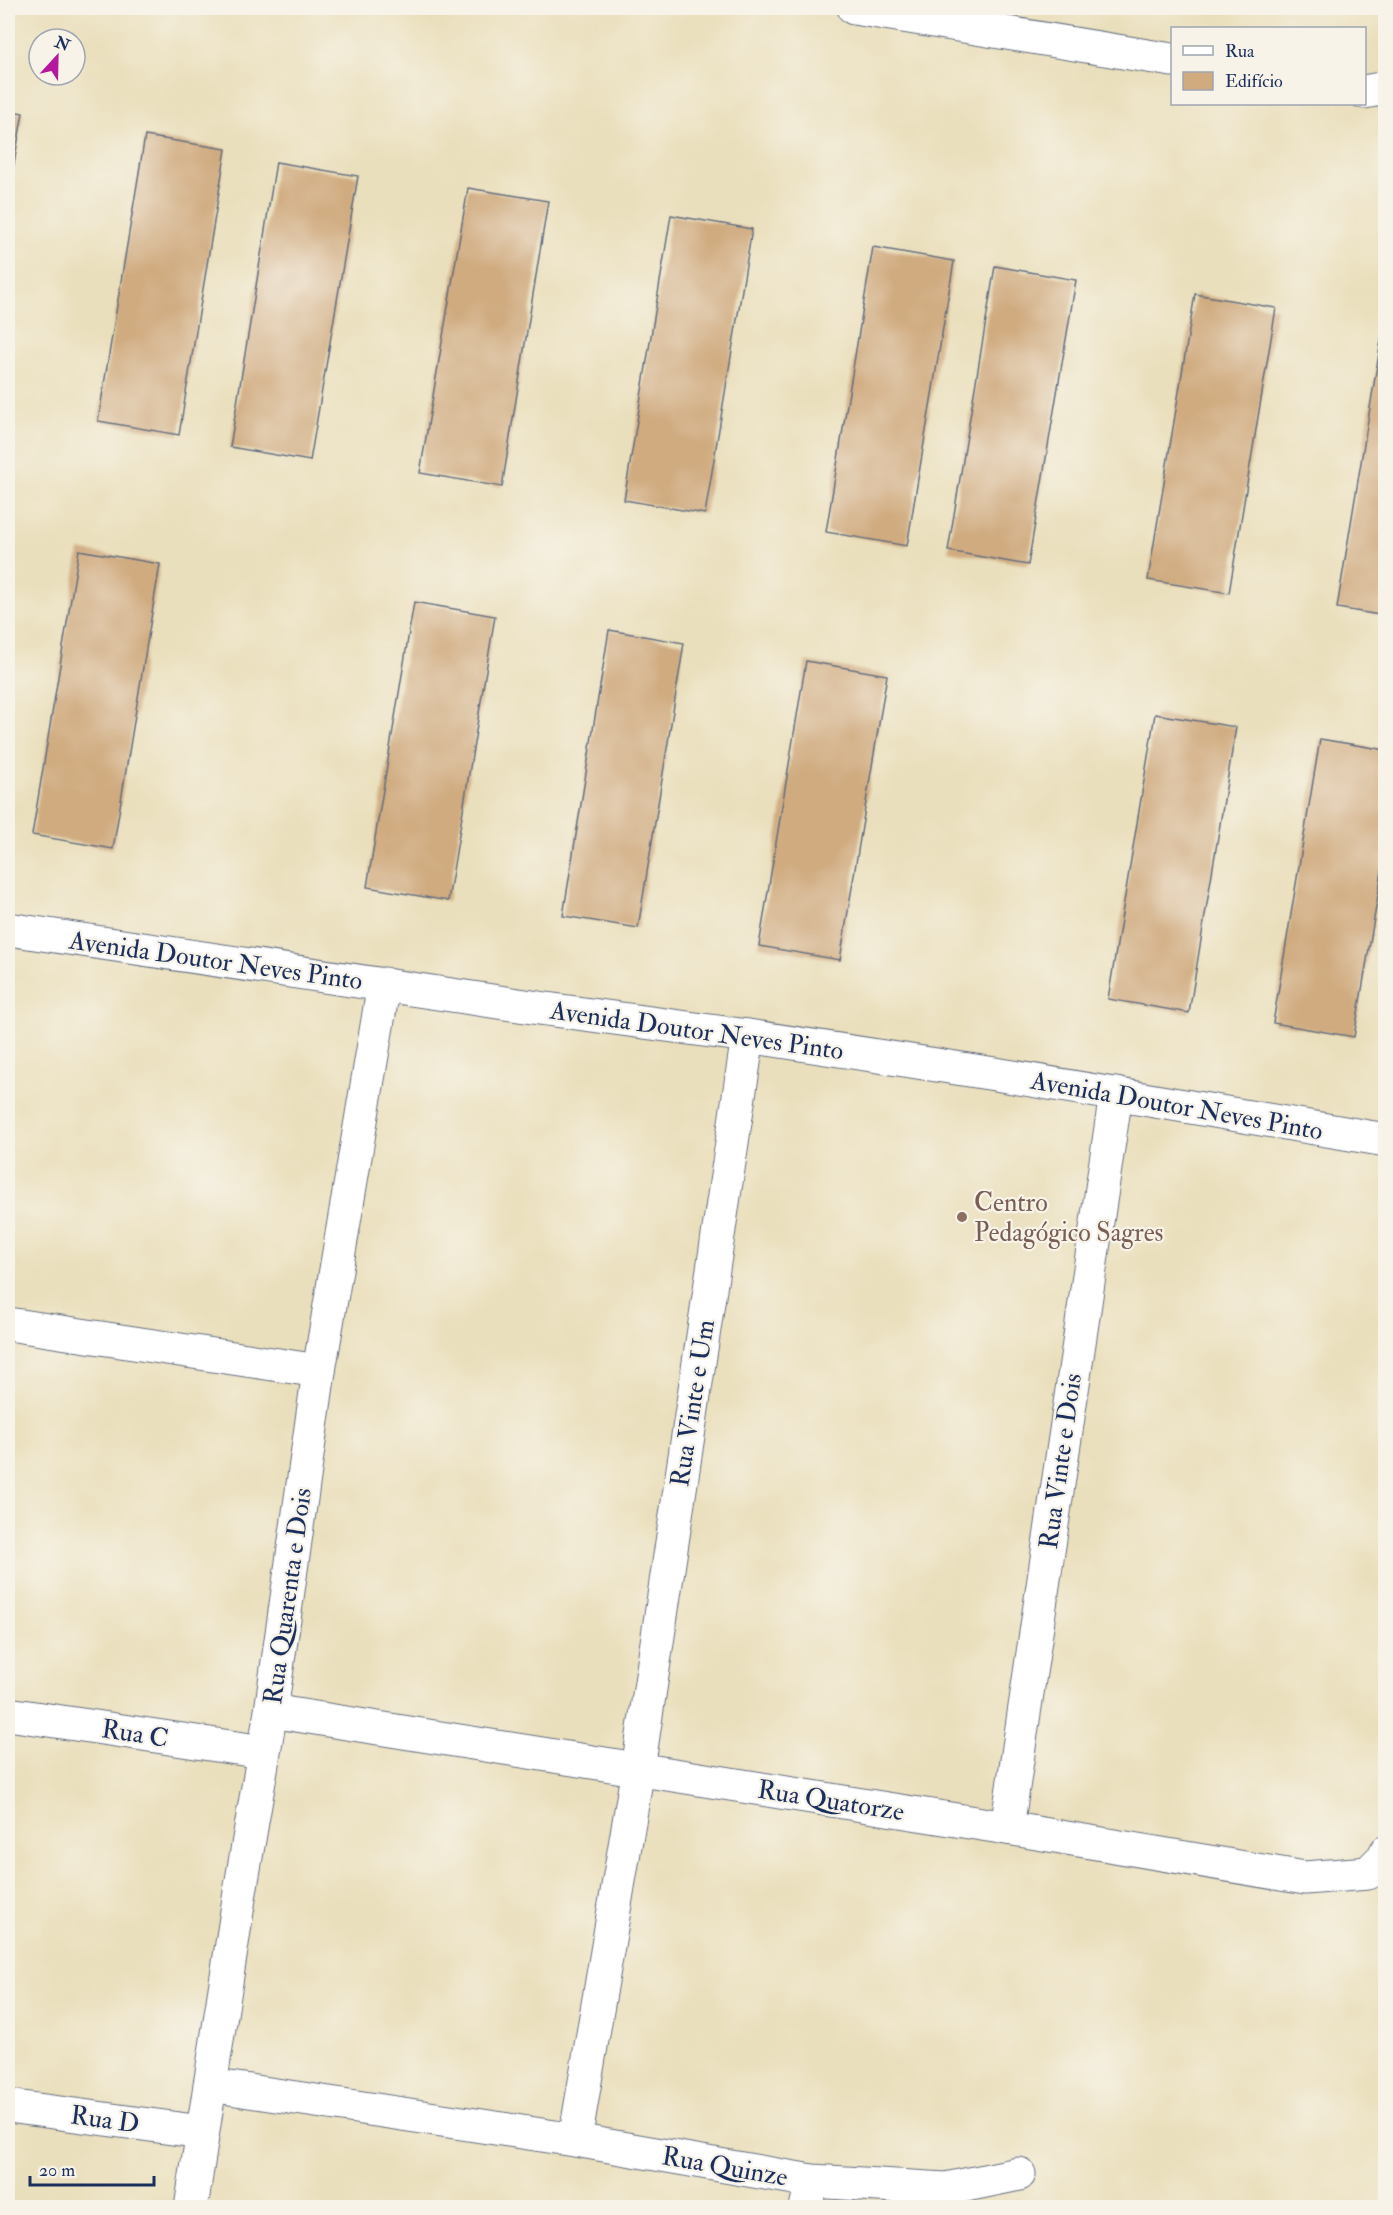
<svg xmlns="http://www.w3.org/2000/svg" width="1393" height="2215" viewBox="0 0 1393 2215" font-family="'IM FELL Double Pica',serif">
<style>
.building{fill:#d0ab80}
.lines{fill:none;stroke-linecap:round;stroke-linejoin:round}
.minor-casing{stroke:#636d7f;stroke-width:35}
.tertiary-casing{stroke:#636d7f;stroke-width:35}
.minor{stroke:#fff;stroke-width:33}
.tertiary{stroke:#fff;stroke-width:33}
.education-dot{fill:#8d6e63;stroke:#f7f3e8;stroke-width:2}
.labels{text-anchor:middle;stroke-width:4.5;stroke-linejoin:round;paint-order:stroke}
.street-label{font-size:26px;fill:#1b2f5e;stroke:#f7f3e8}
.education-label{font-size:26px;fill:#785e54;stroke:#f7f3e8;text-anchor:start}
</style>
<rect width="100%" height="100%" fill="#f7f3e8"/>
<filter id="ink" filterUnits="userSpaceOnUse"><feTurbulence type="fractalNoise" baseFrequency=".0167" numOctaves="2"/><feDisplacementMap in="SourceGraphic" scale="12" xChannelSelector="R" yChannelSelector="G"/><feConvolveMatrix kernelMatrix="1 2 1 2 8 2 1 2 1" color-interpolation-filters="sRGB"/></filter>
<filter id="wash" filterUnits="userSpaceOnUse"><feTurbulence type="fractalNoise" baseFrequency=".008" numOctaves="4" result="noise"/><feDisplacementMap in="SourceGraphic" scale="24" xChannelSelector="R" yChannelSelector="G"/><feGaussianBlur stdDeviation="1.35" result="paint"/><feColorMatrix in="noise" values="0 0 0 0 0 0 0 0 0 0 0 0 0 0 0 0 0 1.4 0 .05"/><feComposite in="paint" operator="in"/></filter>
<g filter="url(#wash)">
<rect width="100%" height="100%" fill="#eadfbc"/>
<g id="blocks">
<g class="building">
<polygon points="8,110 23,113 9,191 8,190"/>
<polygon points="145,136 226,149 179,435 98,421"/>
<polygon points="276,162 358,176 310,461 230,447"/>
<polygon points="468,188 548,201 502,487 420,473"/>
<polygon points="671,215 752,229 705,514 624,500"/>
<polygon points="873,247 954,261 907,546 826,532"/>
<polygon points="995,266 1076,280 1028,565 948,551"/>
<polygon points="1195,294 1276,308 1229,593 1148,580"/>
<polygon points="1384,323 1386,323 1386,616 1337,608"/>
<polygon points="79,550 160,564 113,849 32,835"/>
<polygon points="414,602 495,616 448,901 367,887"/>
<polygon points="609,630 684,643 638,928 563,916"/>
<polygon points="806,661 887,675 840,960 759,946"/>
<polygon points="1155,714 1236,727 1189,1013 1108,999"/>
<polygon points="1320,739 1386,750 1386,848 1354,1037 1273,1023"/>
</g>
</g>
</g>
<g filter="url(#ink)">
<use href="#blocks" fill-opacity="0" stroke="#636d7f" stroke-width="1.5"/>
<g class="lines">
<g class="minor-casing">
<g id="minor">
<polyline points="854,8 1172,60"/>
<polyline points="1364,92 1386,88"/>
<polyline points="8,1324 319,1371"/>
<polyline points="271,1711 1007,1828 1305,1878 1368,1873 1384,1857 1386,1852"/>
<polyline points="8,1714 263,1752"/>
<polyline points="1007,1828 1116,1094"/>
<polyline points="210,2085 575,2140 812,2181 946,2189 1019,2174"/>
<polyline points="8,2106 202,2132"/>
<polyline points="575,2140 638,1769 748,1036"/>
<polyline points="191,2208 240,1892 271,1711 319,1371 384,984"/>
<polyline points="806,2208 812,2181"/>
</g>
</g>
<g class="tertiary-casing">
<polyline id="tertiary" points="8,929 539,1008 748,1036 995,1074 1386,1140"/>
</g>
<use href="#minor" class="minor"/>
<use href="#tertiary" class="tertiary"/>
</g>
</g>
<circle class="education-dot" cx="962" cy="1217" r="6"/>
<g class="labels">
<g class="street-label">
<text transform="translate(216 960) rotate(8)" y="9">Avenida Doutor Neves Pinto</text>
<text transform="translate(697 1030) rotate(8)" y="9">Avenida Doutor Neves Pinto</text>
<text transform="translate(1177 1105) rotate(10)" y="9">Avenida Doutor Neves Pinto</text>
<text transform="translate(692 1403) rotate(-81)" y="9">Rua Vinte e Um</text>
<text transform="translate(1060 1461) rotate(-82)" y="9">Rua Vinte e Dois</text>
<text transform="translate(287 1596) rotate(-82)" y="9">Rua Quarenta e Dois</text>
<text transform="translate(135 1733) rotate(9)" y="9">Rua C</text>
<text transform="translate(831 1800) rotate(9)" y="9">Rua Quatorze</text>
<text transform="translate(105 2119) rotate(8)" y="9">Rua D</text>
<text transform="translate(725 2166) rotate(10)" y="9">Rua Quinze</text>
</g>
<g class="education-label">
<text x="974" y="1211">Centro<tspan x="974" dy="30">Pedagógico Sagres</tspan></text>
</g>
</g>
<rect width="1393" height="2215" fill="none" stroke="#f7f3e8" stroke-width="30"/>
<rect x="1171" y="27" width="195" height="78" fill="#f7f3e8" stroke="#9fa5b1" stroke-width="1.5"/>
<rect x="1183" y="46" width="30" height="9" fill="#ffffff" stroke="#9fa5b1" stroke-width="1.5"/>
<text x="1225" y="57" font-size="18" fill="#1b2f5e">Rua</text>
<rect x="1183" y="72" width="30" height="18" fill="#d0ab80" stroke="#9fa5b1" stroke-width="1.5"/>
<text x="1225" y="87" font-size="18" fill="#1b2f5e">Edifício</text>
<g transform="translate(57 57) rotate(22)"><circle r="28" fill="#f7f3e8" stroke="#9fa5b1" stroke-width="1.5"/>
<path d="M0-4.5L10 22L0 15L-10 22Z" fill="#b5179e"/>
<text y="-9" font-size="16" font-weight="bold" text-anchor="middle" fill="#1b2f5e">N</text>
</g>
<path d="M30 2176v9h124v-9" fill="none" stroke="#1b2f5e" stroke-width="3"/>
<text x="39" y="2176" font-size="18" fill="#1b2f5e" stroke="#f7f3e8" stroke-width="4.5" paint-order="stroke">20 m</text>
</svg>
